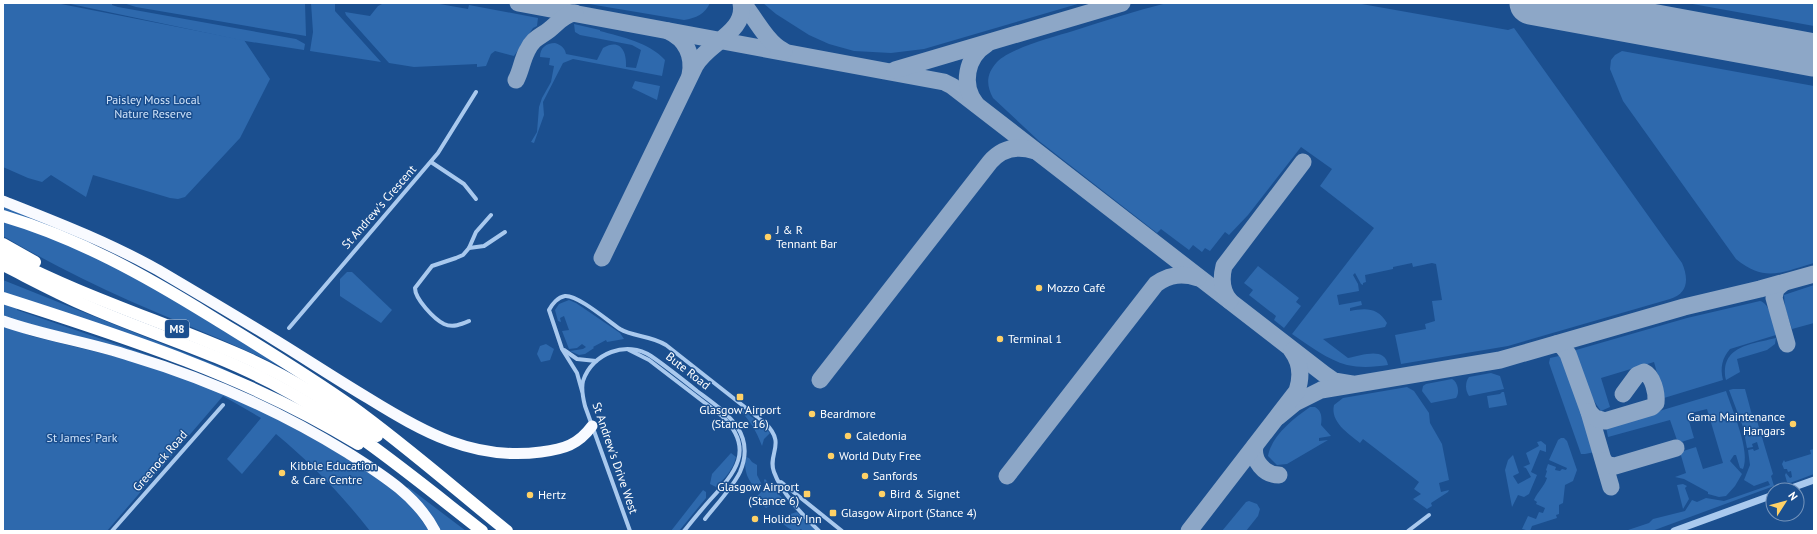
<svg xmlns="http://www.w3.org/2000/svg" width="1817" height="534" viewBox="0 0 1817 534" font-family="'PT Sans',sans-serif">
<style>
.green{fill:#2e69ad}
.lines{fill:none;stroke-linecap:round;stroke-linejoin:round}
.taxiway{stroke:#8da7c7;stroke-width:17}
.runway{stroke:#8da7c7;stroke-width:43}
.minor{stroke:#a9c9ee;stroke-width:4}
.tertiary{stroke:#a9c9ee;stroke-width:7}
.trunk{stroke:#f8faff;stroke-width:11}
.motorway{stroke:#fff;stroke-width:12}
.poi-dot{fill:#ffd166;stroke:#1b4f8f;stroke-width:1.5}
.labels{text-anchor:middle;stroke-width:3;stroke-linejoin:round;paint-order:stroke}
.shield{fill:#1b4f8f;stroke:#bbcadd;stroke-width:1}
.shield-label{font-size:11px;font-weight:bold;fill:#fff}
.park-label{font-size:12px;fill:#cfe3fa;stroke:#1b4f8f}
.street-label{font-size:12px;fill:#fff;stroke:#1b4f8f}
.poi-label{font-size:12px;fill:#fff;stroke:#1b4f8f;text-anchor:start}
</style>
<rect width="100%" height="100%" fill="#1b4f8f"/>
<g class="green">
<polygon points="3,3 56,3 244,40 270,79 240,138 185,197 178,199 170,198 93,175 86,197 51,175 42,182 28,178 3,167"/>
<polygon points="66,3 112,3 112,5 118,7 296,39 305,44 304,50 245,41"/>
<polygon points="123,3 305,3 306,36 136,7"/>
<polygon points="311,3 335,3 335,11 381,62 310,51 313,32"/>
<polygon points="384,3 434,3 468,9 469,5 538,18 537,26 533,28 514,56 495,51 491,54 486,66 477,67 477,64 414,67 389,63 346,15 345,12 370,16 378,6"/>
<path d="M583,3H710C705,14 696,18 684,20Z"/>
<polygon points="763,3 1081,3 924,49 891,53 854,51 829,44 809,35 776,14"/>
<path d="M1167,3H1356L1508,30L1514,28L1682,263C1689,279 1688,294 1670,299L1508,346L1401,364L1395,335L1426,329L1425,324L1435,321L1432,301L1442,300L1436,264L1432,263L1413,267L1412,263L1393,267V269L1365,275L1366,282L1363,283V285L1361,284L1355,273L1353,275L1358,284L1359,291L1337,295L1339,305L1361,301L1362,305L1350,308V311C1365,308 1378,307 1387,323L1385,327L1323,339L1348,358C1361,356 1385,346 1388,365C1375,367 1360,368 1347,365C1328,360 1308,345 1292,334L1374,228L1320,186L1332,169L1301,147L1248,215L1229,235L1225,232L1210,251L1205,248L1202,252L1193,245L1189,250L1161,229L1157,233L1039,141L993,98C986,85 986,74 997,62C1011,48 1053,37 1073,31C1104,21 1135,11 1167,3Z"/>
<polygon points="1687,3 1814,3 1814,26"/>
<path d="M574,24L600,30V31C621,37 649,42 665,60L662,76L573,59L563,63L543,102L544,115L534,143L531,142L537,132L539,107L542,98L551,82L554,66L549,65L550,58L540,57C540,48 546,43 555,43C561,45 565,48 566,54L597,60L603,48C620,38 627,51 626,67L636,68L641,50L632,45L580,35L575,32Z"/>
<path d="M1622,51L1814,86V263C1782,272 1765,283 1736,259L1623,101L1610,69L1611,60L1615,55Z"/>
<polygon points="635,81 660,86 657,100 632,88"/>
<path d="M3,206L91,241L88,248L295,374C241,346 185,325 130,301C87,282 44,260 3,236Z"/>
<polygon points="1258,266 1299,298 1296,302 1301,306 1284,328 1274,320 1276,316 1249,295 1253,290 1244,283"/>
<polygon points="347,272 352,272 392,310 381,323 340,296 340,279"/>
<polygon points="3,280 218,366 282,397 20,303 17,310 154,357 3,317"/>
<polygon points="1814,285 1814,323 1792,329 1785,308 1784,295"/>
<polygon points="569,300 576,303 620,333 624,339 607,342 606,340 593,347 594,348 585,354 579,355 570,351 583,349 586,347 582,344 577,348 569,349 562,331 569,330 564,316 560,318 561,322 558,321 555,310 559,304"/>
<path d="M1760,301C1770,303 1774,325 1776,335L1730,349C1722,358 1720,368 1723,380L1664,398L1654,362L1601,378L1610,407L1601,411C1589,394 1576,372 1576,350L1687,318Z"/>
<path d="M3,324L31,336L150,365L241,400L325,445L387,484L411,505L429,531H370C341,494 312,464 276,434L242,474L227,459L261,418L223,396L107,531H3Z"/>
<path d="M1776,338L1775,344L1767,350L1737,359L1740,372L1726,380C1719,346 1752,344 1776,338Z"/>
<polygon points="546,344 554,349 550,360 541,362 537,354 540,346"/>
<polygon points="1559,356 1565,363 1568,370 1596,449 1595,452 1585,454 1581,454 1549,363 1550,358"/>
<path d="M1491,373L1500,376L1504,389L1469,396C1465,390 1465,382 1469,377Z"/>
<path d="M1452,379C1458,382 1460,393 1456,398L1431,403L1422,391L1423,386L1426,384Z"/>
<path d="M1407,387L1414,391L1429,413L1430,423L1442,444L1449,480L1439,483L1441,492L1449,490L1448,492L1431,503L1432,506L1427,509L1413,499L1421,494L1414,489L1419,482L1363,439L1360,443C1348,433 1330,422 1334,405L1343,398Z"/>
<polygon points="1733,389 1745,389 1752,415 1755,414 1773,474 1771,476 1774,486 1652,531 1625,531 1649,523 1653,519 1685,511 1692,500 1697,502 1706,498 1724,501 1770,485 1768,481 1754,486 1744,480 1750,465 1748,450 1753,449 1754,451 1759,449 1757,442 1752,444 1753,447 1747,448 1743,427 1729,390"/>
<path d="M1726,391C1732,409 1751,452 1743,469L1740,468L1736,455H1734L1730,461L1742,474L1735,486L1726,496L1719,497L1708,494V492L1684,479L1675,477L1686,473L1680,452L1696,447L1703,469L1723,463L1707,409L1687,414L1694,438L1678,443L1670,420L1608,437L1606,427Z"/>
<polygon points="1502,392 1504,392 1507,405 1489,408 1487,396 1500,394"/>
<path d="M738,406L763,426L770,433L764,439L762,446C756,430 749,419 737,407Z"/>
<path d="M1310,407H1315C1322,411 1322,418 1321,425L1331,436L1319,438V441L1328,440L1287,464L1277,465L1268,456C1272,435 1293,419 1310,407Z"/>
<path d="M1561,438H1564L1567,441L1577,470L1573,481L1565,485L1563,503L1559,505V514L1556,515L1557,518L1532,526L1530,531L1522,529L1528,516L1536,519L1539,512L1543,513L1545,508L1536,504L1537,502L1534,500C1538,491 1544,487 1547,478L1545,477L1547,471L1546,470L1548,464L1556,467L1555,470L1560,471L1562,469L1566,470L1567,468L1549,460L1558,440Z"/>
<polygon points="1541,441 1546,445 1546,452 1540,450 1531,472 1537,475 1529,494 1524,497 1518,495 1512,507 1505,470 1508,460 1513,455 1519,473 1513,476 1518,484 1531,477 1526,468 1523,467 1530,464 1526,453 1539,446 1537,442"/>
<polygon points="1814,449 1814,474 1790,483 1787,482 1785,475 1786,473 1790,478 1792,477 1791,471 1788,472 1787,469 1784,469 1782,464 1784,460 1785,462 1811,454 1810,450"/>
<path d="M731,453L736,457C733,470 725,478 716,487L710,484L712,474Z"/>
<path d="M746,457L749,458L752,462L757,465V475L762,485L758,490C748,482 743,470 746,457Z"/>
<path d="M765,479L783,499L766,508L754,499C760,493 767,489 764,480Z"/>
<polygon points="1683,484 1687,486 1685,488 1689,499 1683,509 1677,485"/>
<polygon points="408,487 466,531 441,531 438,525 406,489"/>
<polygon points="703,490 706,492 706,498 679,531 671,531"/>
<polygon points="1249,501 1257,504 1260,509 1258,516 1246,531 1222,531 1246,502"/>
<path d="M797,512L816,531H803L801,529C794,534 787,527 782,523L787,515Z"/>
</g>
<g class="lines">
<g class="taxiway">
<polyline points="518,3 944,82 952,86 1324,374 1334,381 1352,384"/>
<path d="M743,3C754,17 768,44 784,51"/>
<polyline points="1536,3 1548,6"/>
<path d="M668,31C686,39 694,56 690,75"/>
<polyline points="895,70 1122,3"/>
<path d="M516,80C521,71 522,60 527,51C533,38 540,37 549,30C558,23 564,14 575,13"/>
<path d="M976,104C961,85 966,57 987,44"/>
<path d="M602,258L695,66C707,43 747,32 741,3"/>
<polyline points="1783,283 1776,289 1774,298 1787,344"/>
<path d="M1230,301C1221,291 1221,278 1224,266L1303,162"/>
<polyline points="1556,344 1562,346 1568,354 1589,412 1611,487"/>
<path d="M820,380L990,162C1002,148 1017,145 1035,151"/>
<path d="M1589,412L1595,418L1605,421L1652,407L1656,403C1657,393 1653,376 1644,372L1637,375L1623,394"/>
<polyline points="1278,417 1295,403 1321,390 1500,360 1684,307 1760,289 1814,274"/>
<path d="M1255,446C1252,460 1264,475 1279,475"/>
<polyline points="1604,461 1608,465 1615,466 1676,448"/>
<path d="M1007,476L1156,284C1170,274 1183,273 1198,278"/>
<path d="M1189,531L1297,391C1302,376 1301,363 1292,351"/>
</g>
<polyline class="runway" points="1531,3 1814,55"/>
<g class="minor">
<polyline points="431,162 464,184 476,199"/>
<polyline points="469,248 484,246 505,232"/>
<path d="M469,321C462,324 453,328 444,324C434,319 415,299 415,288L432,266L456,258L463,255L469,248L476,232L491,215"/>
<polyline points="289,328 438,153 476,92"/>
<polyline points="564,350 577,359 596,361"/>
<path d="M629,350L649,360L722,416C756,449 735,473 710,500C701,510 693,520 684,531"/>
<path d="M582,391L577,373L562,349L549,310C552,304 558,297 565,296C578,295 608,321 620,329C633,337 650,335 666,345L765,423C787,444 767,454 774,472C781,492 804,517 819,531"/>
<polyline points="781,482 842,531"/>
<polyline points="112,531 223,405"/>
<path d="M630,531L585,406C583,398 581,389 583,381C592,353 627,340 651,356C667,367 682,379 697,391C725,412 757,432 740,472C733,487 716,505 705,519"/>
<polyline points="1408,531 1429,515"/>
</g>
<g class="tertiary">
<polyline points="1786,490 1814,480"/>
<polyline points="1674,531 1773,495"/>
</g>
<g class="trunk">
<path d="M3,201C56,222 108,242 158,270C197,293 236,316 275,340C306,359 336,379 368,398C423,432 474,461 541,452C564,449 578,445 592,426"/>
<path d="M3,321C45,336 89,342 131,356C208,379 280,411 348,453C381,474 417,496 435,531"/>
</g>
<g class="motorway">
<path d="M3,216C78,238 146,276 212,317C259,346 306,374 351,406C405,445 455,489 507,531"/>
<polyline points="3,244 35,262"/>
<path d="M3,255C82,297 168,323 249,359C295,380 337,407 377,436"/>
<path d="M3,265C29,278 55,292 82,304C145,332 211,351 272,383C349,423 414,478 482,531"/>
<path d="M3,298C125,337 249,377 358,444"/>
</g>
</g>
<g class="poi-dot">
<circle cx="768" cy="237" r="4"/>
<circle cx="1039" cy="288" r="4"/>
<circle cx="1000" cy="339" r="4"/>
<rect x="736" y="393" width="8" height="8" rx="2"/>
<circle cx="812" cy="414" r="4"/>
<circle cx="1793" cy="424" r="4"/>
<circle cx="848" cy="436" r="4"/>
<circle cx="831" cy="456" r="4"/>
<circle cx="282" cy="473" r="4"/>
<circle cx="865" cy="476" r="4"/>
<rect x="803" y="490" width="8" height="8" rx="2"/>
<circle cx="882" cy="494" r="4"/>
<circle cx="530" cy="495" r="4"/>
<rect x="829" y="509" width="8" height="8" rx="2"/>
<circle cx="755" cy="519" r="4"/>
</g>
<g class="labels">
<rect class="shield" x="165" y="320" width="24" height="18" rx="3"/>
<g class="shield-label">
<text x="177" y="333">M8</text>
</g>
<g class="park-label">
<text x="153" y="104">Paisley Moss Local<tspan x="153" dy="14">Nature Reserve</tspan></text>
<text x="82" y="442">St James' Park</text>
</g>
<g class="street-label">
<text transform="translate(379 207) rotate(-49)" y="4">St Andrew's Crescent</text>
<text transform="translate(688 371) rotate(38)" y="4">Bute Road</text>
<text transform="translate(615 458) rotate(71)" y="4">St Andrew's Drive West</text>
<text transform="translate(160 461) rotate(-49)" y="4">Greenock Road</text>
</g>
<g class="poi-label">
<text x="776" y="234">J &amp; R<tspan x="776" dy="14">Tennant Bar</tspan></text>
<text x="1047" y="292">Mozzo Café</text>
<text x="1008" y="343">Terminal 1</text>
<text x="740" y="414" text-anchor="middle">Glasgow Airport<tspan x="740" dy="14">(Stance 16)</tspan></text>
<text x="820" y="418">Beardmore</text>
<text x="1785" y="421" text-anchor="end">Gama Maintenance<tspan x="1785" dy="14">Hangars</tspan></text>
<text x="856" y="440">Caledonia</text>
<text x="839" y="460">World Duty Free</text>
<text x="290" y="470">Kibble Education<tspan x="290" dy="14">&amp; Care Centre</tspan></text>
<text x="873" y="480">Sanfords</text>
<text x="799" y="491" text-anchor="end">Glasgow Airport<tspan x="799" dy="14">(Stance 6)</tspan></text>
<text x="890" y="498">Bird &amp; Signet</text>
<text x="538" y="499">Hertz</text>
<text x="841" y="517">Glasgow Airport (Stance 4)</text>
<text x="763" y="523">Holiday Inn</text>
</g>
</g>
<rect width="1817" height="534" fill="none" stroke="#ffffff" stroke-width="8"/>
<g transform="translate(1785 502) rotate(54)"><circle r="19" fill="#1b4f8f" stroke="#7695bc"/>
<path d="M0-3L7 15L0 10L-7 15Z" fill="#ffd166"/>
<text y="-6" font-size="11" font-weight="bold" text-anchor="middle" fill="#ffffff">N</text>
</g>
</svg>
